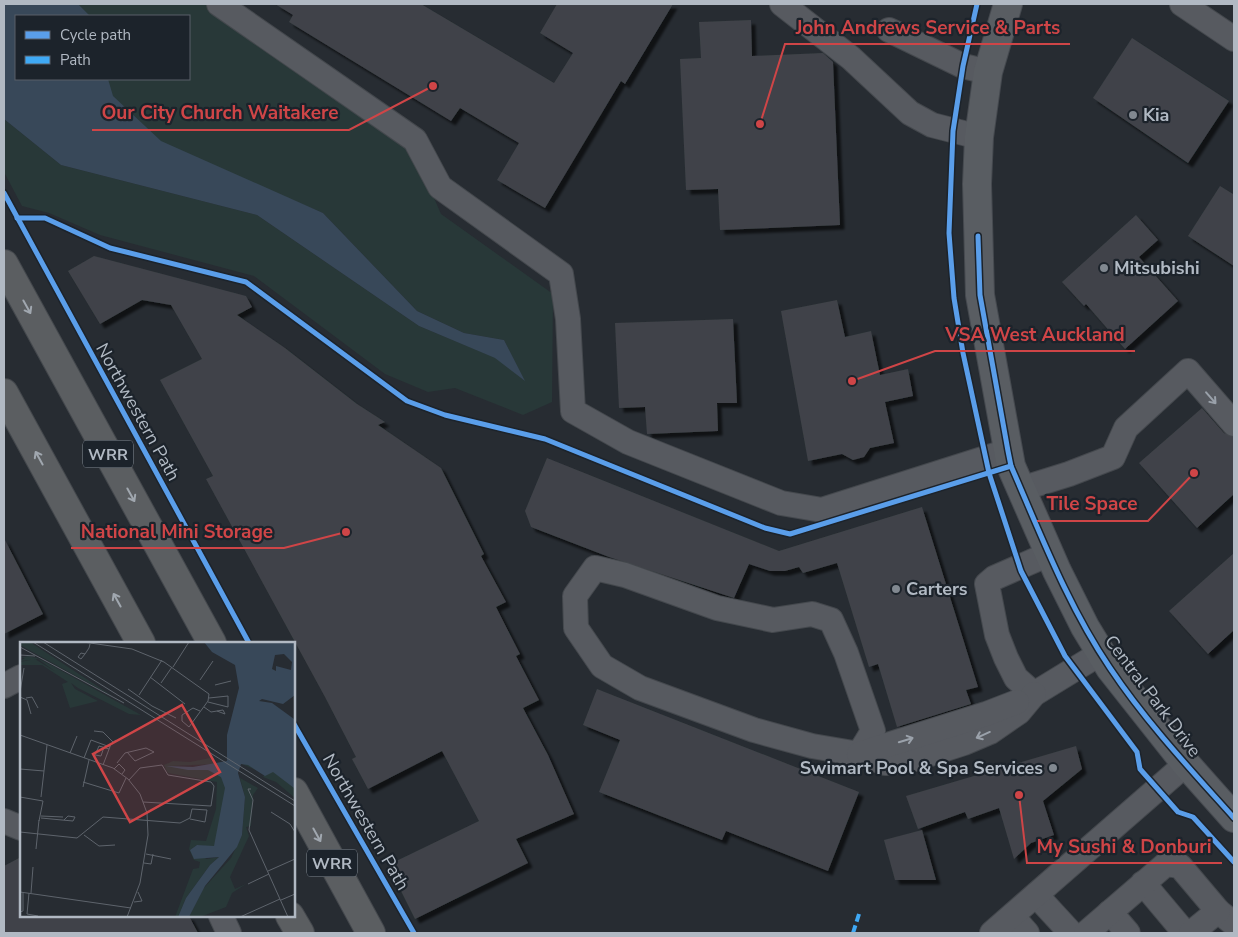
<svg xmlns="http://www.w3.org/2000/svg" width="1238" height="937" viewBox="0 0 1238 937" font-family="'Nunito Sans',sans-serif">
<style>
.green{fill:#283838;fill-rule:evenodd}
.water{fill:#384859}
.building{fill:#3f4348;filter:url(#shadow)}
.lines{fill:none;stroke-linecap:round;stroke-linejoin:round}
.minor-casing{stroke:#44484d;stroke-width:26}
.major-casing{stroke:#45494f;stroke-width:30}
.highway-casing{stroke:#44484d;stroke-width:30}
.minor{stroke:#575a60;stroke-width:24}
.major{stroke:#595d62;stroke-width:28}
.highway{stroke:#5b5e61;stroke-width:28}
.quiet{stroke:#3fa9f5;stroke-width:4;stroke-dasharray:8 4;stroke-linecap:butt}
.cycleway-casing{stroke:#1c232b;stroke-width:8}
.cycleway{stroke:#5a9eea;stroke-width:5}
.oneway{stroke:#a0a7af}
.oneway2{stroke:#9aa1aa}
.poi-dot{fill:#818890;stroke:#1c232b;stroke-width:2}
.labels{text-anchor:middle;stroke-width:4.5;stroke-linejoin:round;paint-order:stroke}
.shield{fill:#1c232b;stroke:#848c95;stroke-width:1}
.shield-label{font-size:16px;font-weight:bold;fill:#b1b9c3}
.poi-label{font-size:18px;font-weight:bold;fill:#b1b9c3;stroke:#1c232b;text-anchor:start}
.street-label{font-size:18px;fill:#b1b9c3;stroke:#1c232b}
.inset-road{fill:none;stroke:#5e646c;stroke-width:1}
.view{fill:#cf4547;fill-opacity:0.15;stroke:#cf4547;stroke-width:2.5}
.inset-edge{fill:none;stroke:#b1b9c3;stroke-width:2.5}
.leader{fill:none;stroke:#cf4547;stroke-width:2}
.callout-dot{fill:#cf4547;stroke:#1c232b;stroke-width:2}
.callout-label{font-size:19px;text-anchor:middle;font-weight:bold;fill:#cf4547;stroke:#1c232b;stroke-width:4.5;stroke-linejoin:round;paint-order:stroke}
</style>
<defs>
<filter id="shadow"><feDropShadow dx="4.5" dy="4.5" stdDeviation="1" flood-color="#0009"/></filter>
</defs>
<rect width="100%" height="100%" fill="#272c32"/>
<path class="green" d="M4,4H215L409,141L441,214L553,294L552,402L523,415L455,388L428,392L385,374L254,276L100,235L49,213L22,206L4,172V119L61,165L257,215L419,326L496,358L524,380L504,340L464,333L417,311L323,213L28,88L4,73ZM16,16H189V79H16Z"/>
<polygon class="water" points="4,4 78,4 90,16 16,16 16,79 108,79 113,96 161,141 323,213 417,311 464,333 504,340 525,381 495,358 419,326 257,215 61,165 4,119"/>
<g class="building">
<polygon points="275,4 421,4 554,83 573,53 540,33 557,4 673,4 625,84 621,81 545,208 497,180 519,143 460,108 451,121 289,22 293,15"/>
<polygon points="751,20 752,56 823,53 833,62 840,225 720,230 718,189 686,190 680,59 701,58 699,22"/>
<polygon points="1132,38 1229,101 1188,163 1093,98"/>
<polygon points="1220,186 1233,194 1234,266 1188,236"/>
<polygon points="1136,215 1158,240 1139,257 1178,301 1125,349 1086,304 1084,306 1062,282"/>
<polygon points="94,256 246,296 252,307 237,315 285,348 357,404 385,422 378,425 441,468 484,554 481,556 506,602 496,607 520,654 516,656 539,700 523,708 548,755 574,814 516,839 528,863 415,919 388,865 479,821 442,751 368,789 352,759 356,757 325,697 206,479 213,476 160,380 202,359 171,305 142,300 100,324 68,271"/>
<polygon points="837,300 845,337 871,331 880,375 908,369 913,396 885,402 894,443 870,448 864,457 853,460 842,454 808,461 781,311"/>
<polygon points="733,319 737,403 717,403 718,431 647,434 645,407 619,408 615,323"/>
<polygon points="1202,408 1224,433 1234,437 1234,494 1197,528 1139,463"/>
<polygon points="547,458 779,551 922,507 978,687 966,690 971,704 897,727 878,664 869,667 837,563 803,573 799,567 785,571 770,571 749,564 734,598 609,557 531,527 525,511"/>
<polygon points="4,538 43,614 4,634"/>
<polygon points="1234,553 1234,630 1208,654 1169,611"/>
<polygon points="597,689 859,792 828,871 726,831 722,840 599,792 620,740 583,725"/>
<polygon points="1076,746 1082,769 1043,801 1054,835 1031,843 1014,859 999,808 968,819 965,812 918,829 906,796"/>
<polygon points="922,830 936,880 895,880 884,840"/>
<polygon points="21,857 21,916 189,916 198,933 4,933 4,866"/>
</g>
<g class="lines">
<g class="minor-casing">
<g id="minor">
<polyline points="219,4 415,140 440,187 561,274 568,319 573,411 628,442 781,503 822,510 1008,451"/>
<polyline points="782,4 851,58 910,113 932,125 979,137"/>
<polyline points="1182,4 1234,39"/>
<polyline points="889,30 963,66 988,72"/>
<polyline points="1021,489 1069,474 1113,457 1126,428 1188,371 1234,424"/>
<polyline points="1049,554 994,578 987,584 997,635 1006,658 1016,678 1034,694 1101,653"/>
<polyline points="4,686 21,677"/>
<polyline points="859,754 873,731 846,653 831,620 812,614 773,620 717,608 625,575 595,568 575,596 576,628 602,666 640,688 754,730 812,746 859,754 885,763 915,759 964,743 990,732 1019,712 1034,694"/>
<polyline points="859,754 986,714 1017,702"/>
<polyline points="4,821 21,828"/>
<polyline points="1143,883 1185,933"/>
<polyline points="1036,895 1071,933"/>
<polyline points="1218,911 1234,924"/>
<polyline points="1110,912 1128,933"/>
<polyline points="221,916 229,933"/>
<polyline points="1012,916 1027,933"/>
<polyline points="992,933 1186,764"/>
<polyline points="1086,933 1166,864 1180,866 1218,911 1191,933"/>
</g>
</g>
<g class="major-casing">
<polyline id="major" points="1008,4 988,72 979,137 977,184 980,295 1011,466 1057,571 1085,627 1110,668 1186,764 1234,818"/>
</g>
<g class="highway-casing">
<g id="highway">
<polyline points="4,264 212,643"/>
<polyline points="4,393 141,643"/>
<polyline points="294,792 371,933"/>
<polyline points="290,916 300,933"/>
</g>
</g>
<use href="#minor" class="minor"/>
<use href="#major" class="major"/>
<use href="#highway" class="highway"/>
<polyline class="quiet" points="853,933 859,914"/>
<g class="cycleway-casing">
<g id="cycleway">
<polyline points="977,4 963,66 953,131 949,233 954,298 963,353 989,473 1021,571 1065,656 1137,752 1140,769 1178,812 1193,817 1234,862"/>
<polyline points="4,193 249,643"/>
<polyline points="17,218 45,218 110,248 246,282 407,401 445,415 545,439 765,528 790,534 1011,466"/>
<path d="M978,236L980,295L1008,451L1011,466C1041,535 1068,606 1110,668C1146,722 1191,770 1234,818"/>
<polyline points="294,724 414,933"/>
</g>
</g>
<use href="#cycleway" class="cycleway"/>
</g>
<defs><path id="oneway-shaft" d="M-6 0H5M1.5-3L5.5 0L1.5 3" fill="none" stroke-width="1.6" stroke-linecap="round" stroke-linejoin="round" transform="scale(1.25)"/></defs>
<g class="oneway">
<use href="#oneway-shaft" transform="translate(27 307) rotate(61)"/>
<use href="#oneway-shaft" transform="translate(39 458) rotate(-119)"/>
<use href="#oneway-shaft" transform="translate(131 495) rotate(61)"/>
<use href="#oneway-shaft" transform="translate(117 600) rotate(-119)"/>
<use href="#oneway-shaft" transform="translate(317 835) rotate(61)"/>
</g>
<g class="oneway2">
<use href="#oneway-shaft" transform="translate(1211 398) rotate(49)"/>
<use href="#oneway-shaft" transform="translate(983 735) rotate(156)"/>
<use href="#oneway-shaft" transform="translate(906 740) rotate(-17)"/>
</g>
<g class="poi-dot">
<circle cx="1133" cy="115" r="5"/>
<circle cx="1104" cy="268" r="5"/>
<circle cx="896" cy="589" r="5"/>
<circle cx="1053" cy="768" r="5"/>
</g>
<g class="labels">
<g class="shield">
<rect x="83" y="440.5" width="50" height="27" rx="4"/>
<rect x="307" y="849.5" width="50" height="27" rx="4"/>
</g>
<g class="shield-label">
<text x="108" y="460">WRR</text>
<text x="332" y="869">WRR</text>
</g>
<g class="poi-label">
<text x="1143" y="121">Kia</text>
<text x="1114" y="274">Mitsubishi</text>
<text x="906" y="595">Carters</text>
<text x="1043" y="774" text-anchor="end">Swimart Pool &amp; Spa Services</text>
</g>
<g class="street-label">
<text transform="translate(138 412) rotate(61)" y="6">Northwestern Path</text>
<text transform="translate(1153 696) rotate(53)" y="6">Central Park Drive</text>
<text transform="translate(366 822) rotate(60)" y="6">Northwestern Path</text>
</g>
</g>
<g transform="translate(20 642)">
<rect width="275" height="275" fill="#272c32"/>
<path d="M0,0H10L94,55L0,3ZM8,14L17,16L31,23L121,73L109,72L58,46L18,17L0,19L5,16H0ZM15,17L49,38L55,47L78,59L50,66L42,42L48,40L22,23H0V20ZM219,111L275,136V156L256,140L243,135L245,132L222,122ZM190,116L195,122L150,124L206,129V207L177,203L170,208L187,217L199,215L190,223L166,256L158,275H155L173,227L179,226L180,220L174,218L169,207L171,198L186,199L196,167L197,140L148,131L144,123L153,119L170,120ZM220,136L238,146L233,153L231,184L226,185L229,194L210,235L215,247L226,242L212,251L206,265L180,275H169L183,247L211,216L222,193L225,155Z" fill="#283838"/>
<path d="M184,0H275V53L263,62L242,57L239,59L252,61L274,77L275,152L274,146L253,130L245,134L228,123L221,122L218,131L225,155L222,193L217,205L185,244L169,275H158L166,256L190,223L199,215L174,217L170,208L177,203L194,204L205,146L201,135L188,128H168L146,124L173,125L207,119V93L219,46L215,23L192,10ZM264,12L272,20L271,28L256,24V29L252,27L255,13Z" fill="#384859" fill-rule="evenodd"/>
<path class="inset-road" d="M13,0L275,164M23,0L275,159M63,0L112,7L144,20L189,52L188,59L169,85L162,79V73L173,66L180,69M0,5L104,61M65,12L61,11L58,15L61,17L65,12L69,6L70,2M0,13L15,14M153,25L169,0M130,35L165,62M180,38L193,19M141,41L152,25M195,43L211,39M108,47L132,64L156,76M0,50L4,26M119,53L142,18M0,55L7,58L11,72M6,56L12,55L18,66M188,60L208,65V54L189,56M184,65L191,70L203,68L205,72L197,69M74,89L83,90L93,100M0,93L93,126L108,137L120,152L127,171L128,193L120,241L107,275M84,105L81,114L75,113L79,104L89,107M50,111L57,94M64,116L71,98L90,105M97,121L105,111L126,106L134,110L115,119L107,110M83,123L91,102L96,98M0,127L24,129M94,127L99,122L105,128L102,132M109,138L120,126L142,123L148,133L191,140L194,144L191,164L123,160M63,140L99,151L106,136M63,145L69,118M231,147H228L233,158L229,188L268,275M0,155L23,159L19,179M21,155L27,103M251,170L270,182L275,190M21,174L43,175M21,176L42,178L53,179L55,175L48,174L44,178M0,190L57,196L83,175L160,181L170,176L172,167L187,168L185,180L170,177M64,193L79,204L95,203M16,207L19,178M126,212L151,217M124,221L131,222L133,212M248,229L275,217M228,242L249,232M0,250L111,266M9,251L7,272L18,274M11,251L13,225M261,258L275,252M114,260L122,259L118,250M0,270L3,269V250M220,275L260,257"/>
<path class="view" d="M162,63L200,130L110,180L73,112Z"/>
<rect width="275" height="275" class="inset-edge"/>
</g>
<path class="leader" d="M760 124L785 44H1070M433 86L349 130H92M852 381L935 351H1135M1194 473L1148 521H1037M346 532L284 548H71M1019 795L1027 863H1222"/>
<g class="callout-dot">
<circle cx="760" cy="124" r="5"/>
<circle cx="433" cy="86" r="5"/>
<circle cx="852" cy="381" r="5"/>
<circle cx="1194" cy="473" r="5"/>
<circle cx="346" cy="532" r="5"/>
<circle cx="1019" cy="795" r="5"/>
</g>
<g class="callout-label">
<text x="928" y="34">John Andrews Service &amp; Parts</text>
<text x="220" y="119">Our City Church Waitakere</text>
<text x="1035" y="341">VSA West Auckland</text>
<text x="1092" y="510">Tile Space</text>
<text x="177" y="538">National Mini Storage</text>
<text x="1124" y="853">My Sushi &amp; Donburi</text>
</g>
<rect width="1238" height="937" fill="none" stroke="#b1b9c3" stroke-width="10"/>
<rect x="15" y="15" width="175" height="65" fill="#1c232b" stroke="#585f68"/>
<rect x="25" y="31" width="25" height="8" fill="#5a9eea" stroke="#585f68"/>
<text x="60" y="40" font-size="15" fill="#b1b9c3">Cycle path</text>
<rect x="25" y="56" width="25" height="8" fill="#3fa9f5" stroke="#585f68"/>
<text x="60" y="65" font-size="15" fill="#b1b9c3">Path</text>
</svg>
